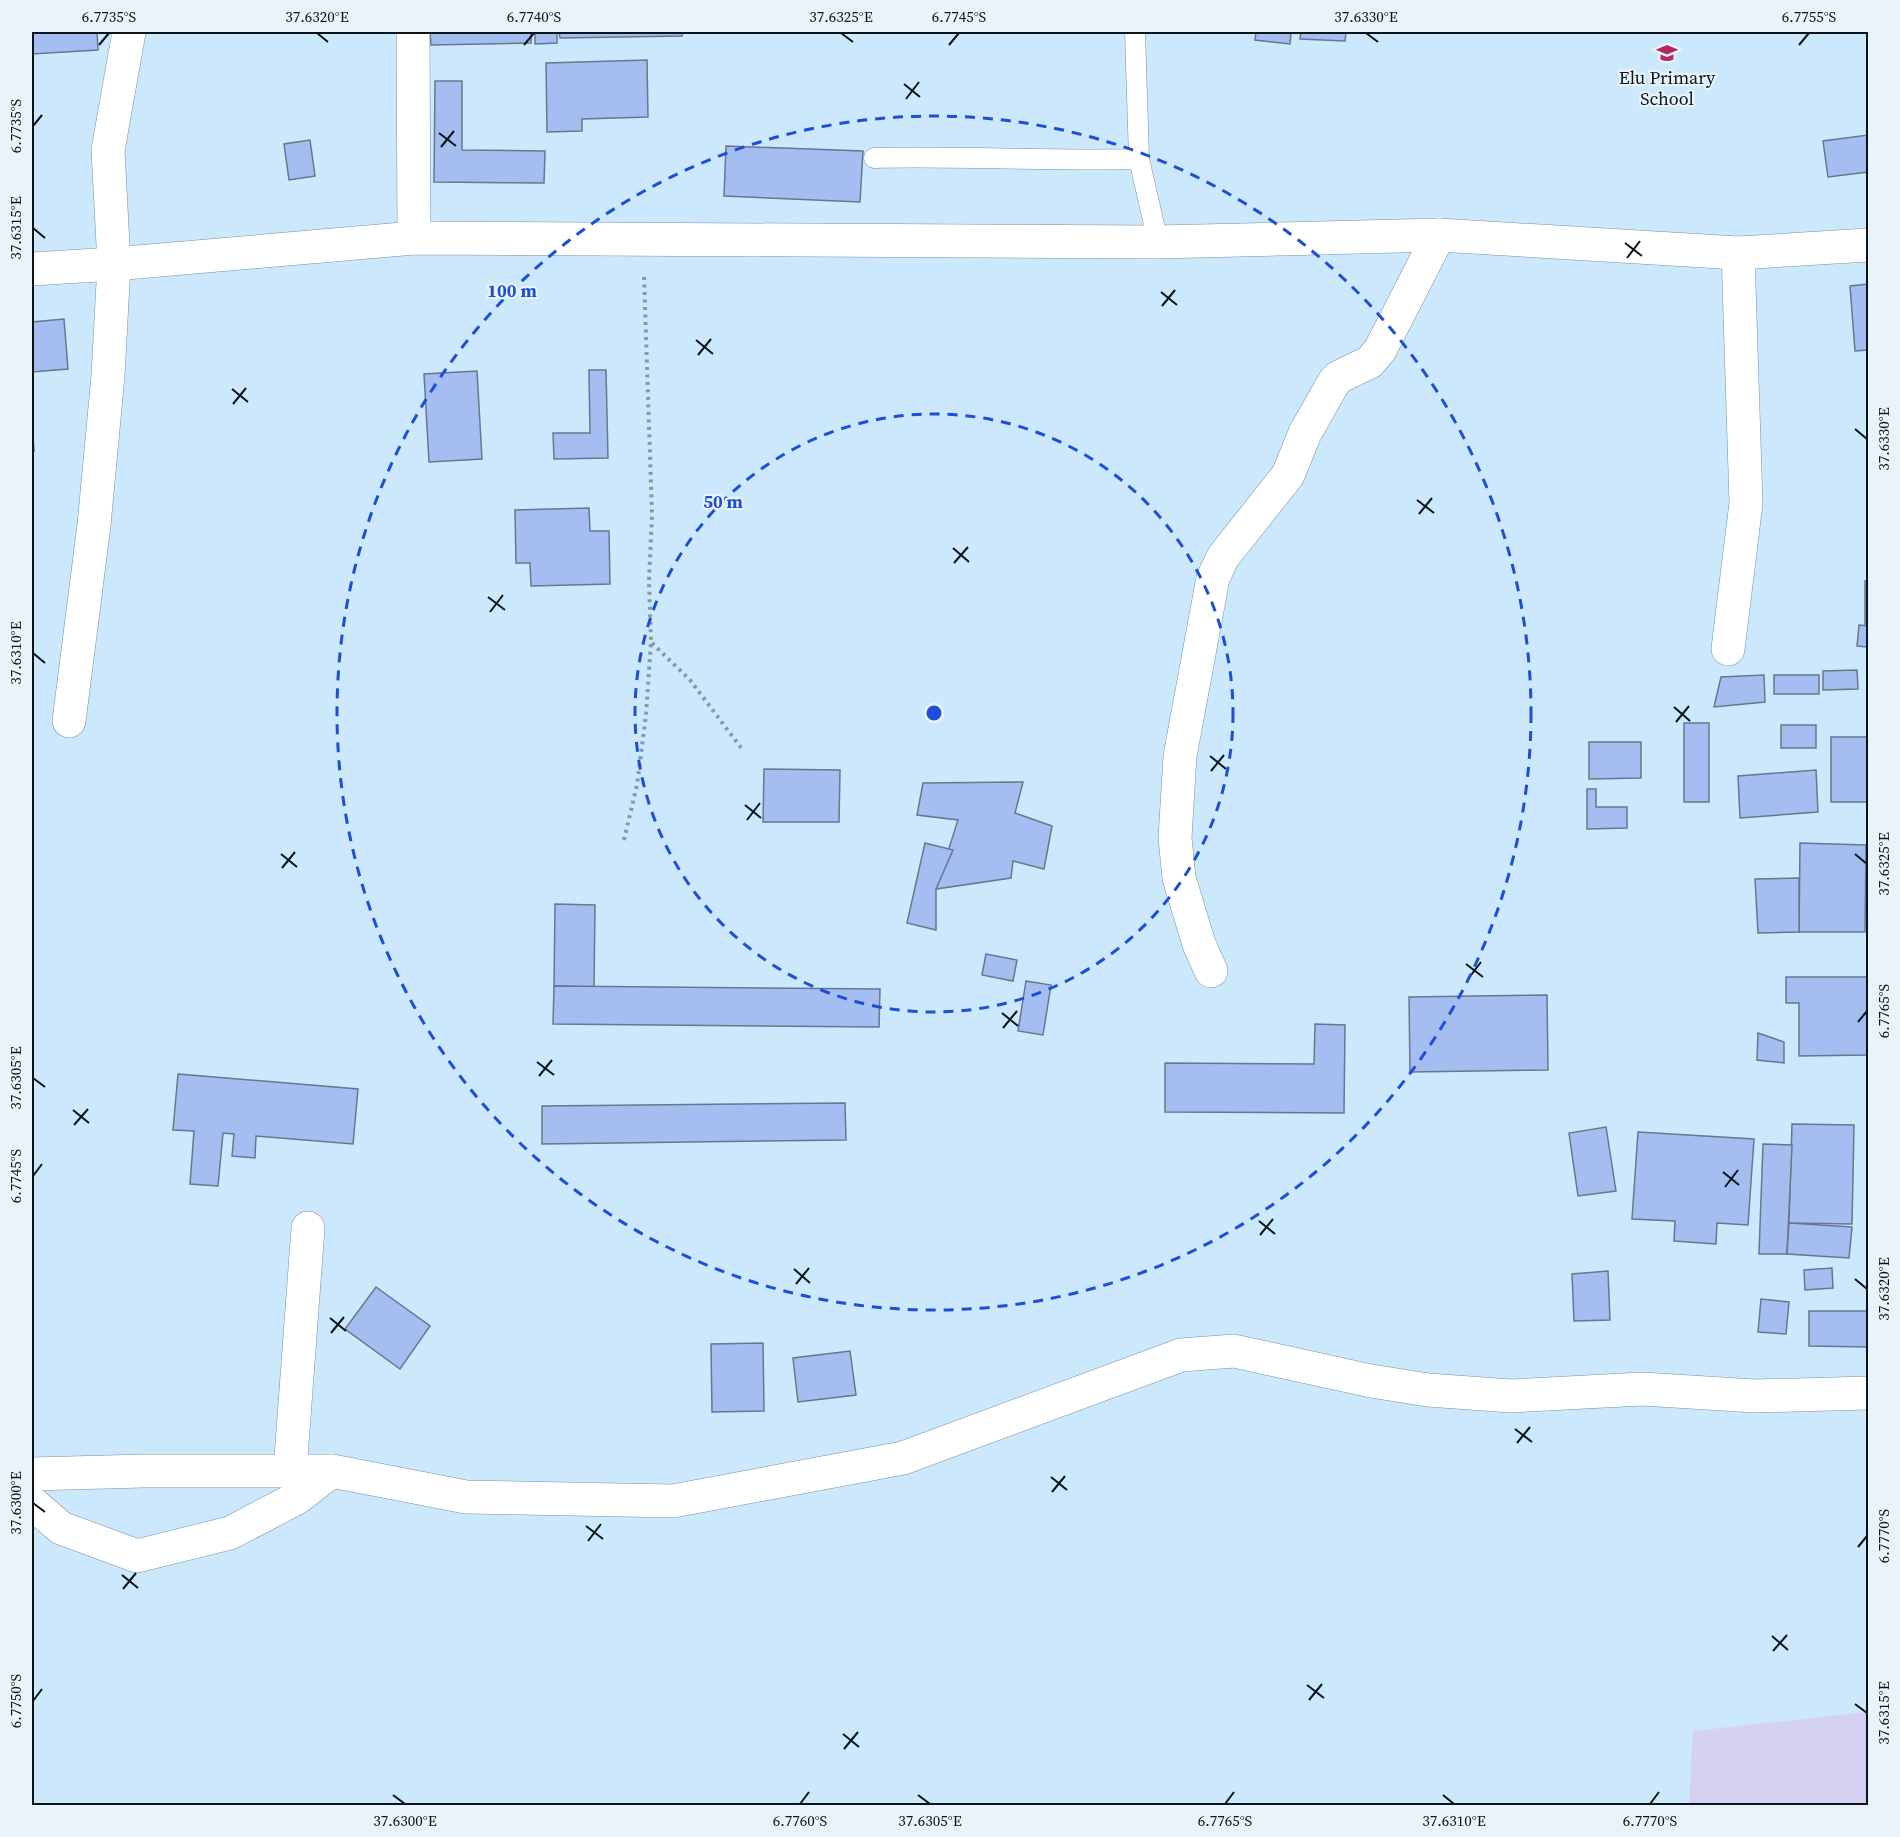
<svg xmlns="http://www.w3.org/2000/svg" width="1900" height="1837" viewBox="0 0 1900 1837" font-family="'Source Serif 4',serif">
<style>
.green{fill:#d4d1f2}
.building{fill:#a4bef1;stroke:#69768d;stroke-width:1.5}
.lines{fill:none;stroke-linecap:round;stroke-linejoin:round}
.service-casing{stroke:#7891a4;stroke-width:21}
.minor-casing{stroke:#7891a4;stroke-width:34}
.path{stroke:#8499a8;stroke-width:4;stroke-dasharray:3 4.5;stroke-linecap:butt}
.service{stroke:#fff;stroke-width:20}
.minor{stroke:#fff;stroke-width:33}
.ticks{fill:none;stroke:#0a141a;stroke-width:2}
.ring{fill:none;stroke:#1d4ed8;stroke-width:3;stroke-dasharray:10 8}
.labels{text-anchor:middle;stroke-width:4.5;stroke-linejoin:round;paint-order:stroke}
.poi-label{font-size:18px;fill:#0a141a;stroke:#e8f3fb}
.centre{fill:#1d4ed8;stroke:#e8f3fb;stroke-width:3}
.ring-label{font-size:18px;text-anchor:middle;font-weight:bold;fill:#1d4ed8;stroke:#e8f3fb;stroke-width:4.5;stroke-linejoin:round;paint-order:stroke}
.neatline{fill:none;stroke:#0a141a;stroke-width:2}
.ticks-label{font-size:15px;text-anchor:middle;fill:#0a141a}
</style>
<rect width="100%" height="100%" fill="#cce8fc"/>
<polygon class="green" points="1868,1712 1868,1805 1689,1805 1693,1731"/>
<g class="building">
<polygon points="32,32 97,32 98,50 32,54"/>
<polygon points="430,32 531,32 531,43 431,45"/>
<polygon points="535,32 557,32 557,43 535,44"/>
<polygon points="559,32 682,32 682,36 560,38"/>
<polygon points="1256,32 1291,32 1290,44 1255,40"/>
<polygon points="1301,32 1346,32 1345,41 1300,39"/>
<polygon points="647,60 648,117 582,119 582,131 547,132 546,63"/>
<polygon points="435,81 462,81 462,150 545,151 544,183 434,182"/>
<polygon points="1868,135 1868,172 1828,177 1823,141"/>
<polygon points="310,140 315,176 289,180 284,144"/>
<polygon points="726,146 863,151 860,202 724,196"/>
<polygon points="1868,284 1868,350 1855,351 1850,286"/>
<polygon points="64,319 68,369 32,372 32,322"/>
<polygon points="589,370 606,370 608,458 554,459 553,433 590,433"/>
<polygon points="477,371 482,459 429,462 424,374"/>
<polygon points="32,420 34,451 32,451"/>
<polygon points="589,508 590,531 609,531 610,584 531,586 530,563 516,563 515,510"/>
<rect x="1865" y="581" width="3" height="45"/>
<polygon points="1859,625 1868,626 1868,647 1857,646"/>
<polygon points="1857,670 1858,689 1823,690 1823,671"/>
<polygon points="1764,675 1765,702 1714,707 1721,677"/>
<rect x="1774" y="675" width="45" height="19"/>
<rect x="1684" y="723" width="25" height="79"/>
<rect x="1781" y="725" width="35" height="23"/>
<rect x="1831" y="737" width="37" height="65"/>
<polygon points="1589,742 1641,742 1641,778 1589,779"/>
<polygon points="764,769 840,770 839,822 763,822"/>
<polygon points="1816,770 1818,812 1740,818 1738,776"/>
<polygon points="1023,782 1015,813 1052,826 1044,869 1013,861 1011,878 936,889 958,820 917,815 923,783"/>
<polygon points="1587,789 1596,789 1596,807 1627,807 1627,828 1587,829"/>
<polygon points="925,843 953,850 936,889 936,930 907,923"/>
<polygon points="1800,843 1866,845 1865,932 1799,932"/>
<polygon points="1799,878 1799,932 1758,933 1755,879"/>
<polygon points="555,904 595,905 594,987 554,986"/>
<polygon points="986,954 1017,960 1013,981 982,975"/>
<polygon points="1786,977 1867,977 1867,1055 1799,1056 1799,1003 1786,1003"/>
<polygon points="1026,981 1051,985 1043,1035 1018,1031"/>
<polygon points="554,986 880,989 879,1027 553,1024"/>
<polygon points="1547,995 1548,1070 1410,1072 1409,997"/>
<polygon points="1315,1024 1345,1025 1344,1113 1165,1112 1165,1063 1314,1064"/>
<polygon points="1758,1033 1784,1042 1784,1063 1757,1060"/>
<polygon points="178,1074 358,1089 353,1144 256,1136 255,1158 232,1156 234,1134 223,1133 218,1186 190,1184 194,1131 173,1130"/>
<polygon points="845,1103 846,1140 542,1144 542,1106"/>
<polygon points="1792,1124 1854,1125 1852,1224 1789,1223"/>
<polygon points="1606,1127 1616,1191 1578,1196 1569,1133"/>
<polygon points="1638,1132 1754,1139 1748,1225 1717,1223 1716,1244 1674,1241 1675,1221 1632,1219"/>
<polygon points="1763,1144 1792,1145 1787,1254 1759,1254"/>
<polygon points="1789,1223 1852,1227 1849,1258 1787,1254"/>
<polygon points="1832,1268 1833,1288 1805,1290 1804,1270"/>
<polygon points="1608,1271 1610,1320 1574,1321 1572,1274"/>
<polygon points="376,1287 430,1326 400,1369 345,1329"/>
<polygon points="1761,1299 1789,1302 1786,1334 1758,1332"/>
<polygon points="1809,1311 1868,1311 1868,1347 1809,1346"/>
<polygon points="763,1343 764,1411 712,1412 711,1344"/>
<polygon points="850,1351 856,1395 798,1402 793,1358"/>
</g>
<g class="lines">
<g class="service-casing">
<g id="service">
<polyline points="1135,32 1139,159 1158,242"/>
<path d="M874,158C962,156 1050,161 1139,159"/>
</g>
</g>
<g class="minor-casing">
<g id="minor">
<polyline points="413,32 414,238"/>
<polyline points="32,269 114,264 414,238 1158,242 1439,235 1738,253 1868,245"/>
<polyline points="1728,649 1746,503 1738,253"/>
<polyline points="69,721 94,525 108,376 114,264 108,150 129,32"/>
<polyline points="1211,971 1199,944 1179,878 1175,838 1180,756 1213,578 1223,557 1288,475 1305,433 1334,382 1339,377 1370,362 1380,350 1439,235"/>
<polyline points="290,1471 308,1228"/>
<polyline points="32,1474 143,1471 332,1471 466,1497 673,1501 903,1458 1181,1355 1234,1351 1371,1381 1428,1390 1511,1396 1642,1389 1755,1396 1868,1393"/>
<polyline points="32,1503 61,1528 137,1556 230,1533 297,1498 332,1471"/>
</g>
</g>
<g class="path">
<polyline points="652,643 690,680 742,749"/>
<polyline points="624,840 637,785 646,715 651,642 649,581 652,515 644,275"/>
</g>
<use href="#service" class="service"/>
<use href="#minor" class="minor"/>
</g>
<path class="ticks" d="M317,33L328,42M841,33L853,42M1366,33L1378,42M99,45L109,33M524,45L534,33M949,45L959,33M1799,45L1809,33M904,84L920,97M906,99L919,82M33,126L42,115M439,133L456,146M441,147L454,131M33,228L45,238M1625,243L1642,256M1627,258L1640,241M1161,292L1177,305M1162,306L1175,290M696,340L713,354M698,355L711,339M232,389L248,402M233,404L246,388M1855,429L1867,439M1417,500L1434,513M1419,514L1432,498M953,548L969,562M954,563L968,547M488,597L505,610M490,612L503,595M33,653L45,663M1674,707L1690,721M1676,722L1689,706M1210,756L1226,769M1211,771L1224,755M745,805L761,818M747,820L760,803M281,854L297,867M1855,854L1867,864M282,868L295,852M1466,964L1483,977M1468,979L1481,962M1002,1013L1018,1026M1858,1022L1867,1011M1003,1028L1017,1011M537,1062L554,1075M539,1076L552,1060M33,1078L45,1087M73,1110L89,1123M74,1125L88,1109M1723,1172L1739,1185M33,1176L42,1164M1725,1187L1738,1170M1259,1221L1275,1234M1260,1235L1273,1219M794,1269L810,1283M1855,1279L1867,1289M796,1284L809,1268M330,1318L346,1331M331,1333L344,1317M1515,1429L1532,1442M1517,1443L1530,1427M1051,1477L1067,1490M1052,1492L1065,1476M33,1503L45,1512M586,1526L603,1539M588,1541L601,1524M1858,1547L1867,1536M122,1575L138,1588M123,1589L136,1573M1772,1636L1788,1650M1773,1651L1787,1635M1307,1685L1324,1698M1309,1700L1322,1684M33,1701L42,1689M1855,1704L1867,1713M843,1734L859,1747M844,1749L858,1732M393,1795L405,1804M918,1795L930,1804M1443,1795L1454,1804M800,1804L809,1792M1225,1804L1234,1792M1650,1804L1659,1792"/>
<g class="ring">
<circle cx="934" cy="713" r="299"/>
<circle cx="934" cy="713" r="597"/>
</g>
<defs>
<g id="school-bare" transform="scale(1.62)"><path d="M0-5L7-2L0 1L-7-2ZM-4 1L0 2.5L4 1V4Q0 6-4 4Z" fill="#b6285c" stroke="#e8f3fb" stroke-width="2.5" paint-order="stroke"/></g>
</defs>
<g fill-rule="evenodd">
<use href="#school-bare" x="1667" y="53"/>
</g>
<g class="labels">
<g class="poi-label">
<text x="1667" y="84">Elu Primary<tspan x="1667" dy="21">School</tspan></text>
</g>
</g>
<circle cx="934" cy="713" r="9" class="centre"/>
<g class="ring-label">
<text x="512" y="297">100 m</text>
<text x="723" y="508">50 m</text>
</g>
<rect width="1900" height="1837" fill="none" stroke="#e8f3fb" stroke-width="66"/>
<rect x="33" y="33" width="1834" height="1771" class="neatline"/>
<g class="ticks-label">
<text x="109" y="22">6.7735°S</text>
<text x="317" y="22">37.6320°E</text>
<text x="534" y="22">6.7740°S</text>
<text x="841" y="22">37.6325°E</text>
<text x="959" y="22">6.7745°S</text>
<text x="1366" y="22">37.6330°E</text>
<text x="1809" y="22">6.7755°S</text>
<text transform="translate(16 126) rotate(-90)" y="5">6.7735°S</text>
<text transform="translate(16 228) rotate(-90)" y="5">37.6315°E</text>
<text transform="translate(1884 439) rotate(-90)" y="5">37.6330°E</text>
<text transform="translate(16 653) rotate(-90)" y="5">37.6310°E</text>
<text transform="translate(1884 864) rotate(-90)" y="5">37.6325°E</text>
<text transform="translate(1884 1011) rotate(-90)" y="5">6.7765°S</text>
<text transform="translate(16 1078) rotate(-90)" y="5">37.6305°E</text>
<text transform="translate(16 1176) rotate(-90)" y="5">6.7745°S</text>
<text transform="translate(1884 1289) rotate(-90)" y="5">37.6320°E</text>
<text transform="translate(16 1503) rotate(-90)" y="5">37.6300°E</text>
<text transform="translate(1884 1536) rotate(-90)" y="5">6.7770°S</text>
<text transform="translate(16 1701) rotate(-90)" y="5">6.7750°S</text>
<text transform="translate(1884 1713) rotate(-90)" y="5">37.6315°E</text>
<text x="405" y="1826">37.6300°E</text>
<text x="800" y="1826">6.7760°S</text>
<text x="930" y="1826">37.6305°E</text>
<text x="1225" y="1826">6.7765°S</text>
<text x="1454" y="1826">37.6310°E</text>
<text x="1650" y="1826">6.7770°S</text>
</g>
</svg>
